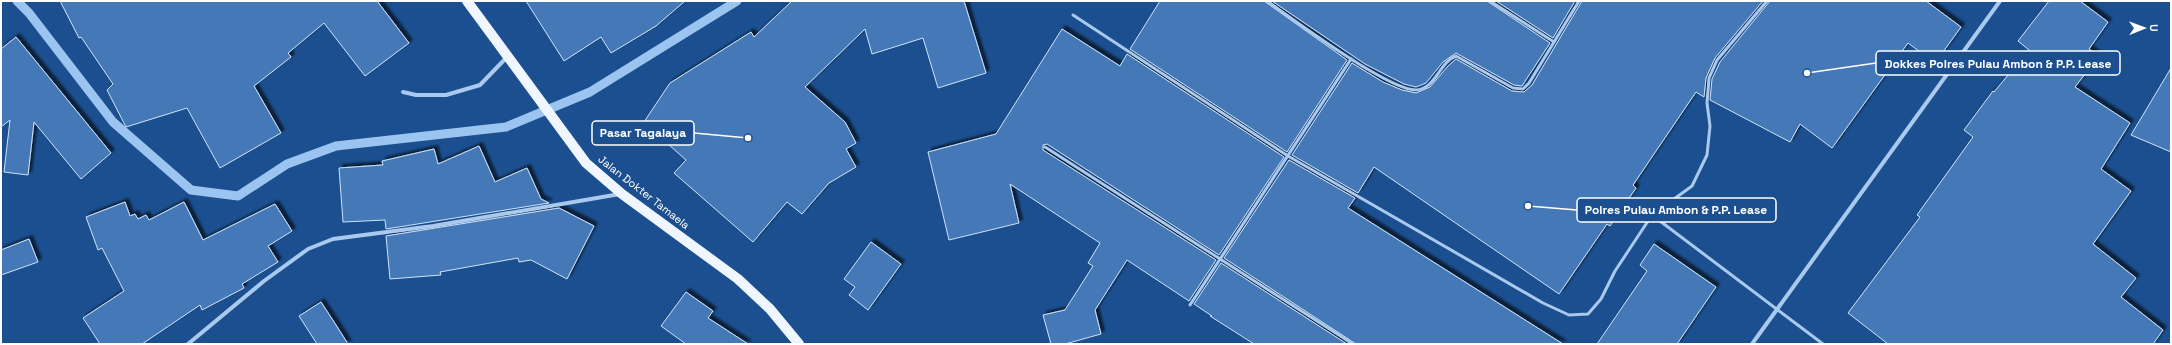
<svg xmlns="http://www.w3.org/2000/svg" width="2172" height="345" viewBox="0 0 2172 345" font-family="'Space Grotesk',sans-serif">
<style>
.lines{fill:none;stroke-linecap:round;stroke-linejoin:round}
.stream{stroke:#9cc4f0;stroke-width:9}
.building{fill:#4478b7;stroke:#cfe3fa;filter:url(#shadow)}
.service{stroke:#a9c9ee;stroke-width:3}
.minor{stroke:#a9c9ee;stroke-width:4}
.primary{stroke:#f0f6ff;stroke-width:10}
.labels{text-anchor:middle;stroke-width:3;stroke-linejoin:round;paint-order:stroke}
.street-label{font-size:11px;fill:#fff;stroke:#1b4f8f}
.leader{fill:none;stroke:#fff;stroke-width:1.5}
.callout-dot{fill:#fff;stroke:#1b4f8f;stroke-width:1.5}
.callout{fill:#1b4f8f;stroke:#fff;stroke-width:1.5}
.callout-label{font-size:12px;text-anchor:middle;font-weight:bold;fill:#fff}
</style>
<defs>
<filter id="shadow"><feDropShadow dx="3.5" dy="-3.5" stdDeviation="1" flood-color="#0009"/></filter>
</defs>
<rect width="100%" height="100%" fill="#1b4f8f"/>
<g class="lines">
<polyline class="stream" points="17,1 29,13 113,122 191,190 238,196 287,164 336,146 506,127 590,92 737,1"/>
</g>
<g class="building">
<polygon points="60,1 377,1 409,43 365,76 324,23 288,53 291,57 254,86 281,133 220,168 187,108 126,127 107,90 113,84 81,37 79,38"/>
<polygon points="526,1 685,1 656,26 611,53 601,37 564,61"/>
<polygon points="792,1 964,1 986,73 938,88 923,38 872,54 865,29 805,87 845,122 856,143 846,149 856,167 829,183 802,214 787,202 753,242 674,173 686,160 668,144 642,125 670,83 751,32 754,37"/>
<polygon points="1160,1 1264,1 1347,60 1287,152 1130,49"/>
<polygon points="1272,1 1487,1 1550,43 1522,86 1514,85 1456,53 1443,62 1426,83 1416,87 1404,84 1365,64"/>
<polygon points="1496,1 1575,1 1553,38"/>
<polygon points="1582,1 1763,1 1715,58 1706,78 1704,97 1696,92 1633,185 1636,188 1610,226 1607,224 1559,294 1374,167 1358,193 1292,155 1352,63 1383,82 1402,90 1416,93 1430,87 1448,66 1456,59 1512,91 1524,92 1532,85"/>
<polygon points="1770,1 1926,1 1961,27 1935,63 1908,43 1832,148 1800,124 1790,142 1710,100 1712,79 1720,62"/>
<polygon points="2049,1 2080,1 2108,22 2089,49 2099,56 2075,87 2130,123 2101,169 2131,191 2093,244 2136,278 2121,297 2163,330 2153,344 1888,344 1848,313 1920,217 1917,215 1973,137 1964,130 1993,91 1994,92 2029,50 2018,41"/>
<polygon points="1062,29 1120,66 1127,54 1284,157 1219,255 1047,144 1043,145 1043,150 1216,260 1189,301 1127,260 1095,310 1101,334 1065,344 1051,344 1043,315 1065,310 1093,266 1088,263 1100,243 1010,184 1019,223 949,240 928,152 996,134"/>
<polygon points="16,37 111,153 81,179 34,122 28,175 4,172 10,120 1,127 1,49"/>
<polygon points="2171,68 2171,152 2131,135"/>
<polygon points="479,146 495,182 527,168 541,199 549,203 386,229 385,220 343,222 339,168 383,165 382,161 434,149 438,164"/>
<polygon points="1289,160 1355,198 1348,208 1563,344 1356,344 1224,258"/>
<polygon points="125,202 130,216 135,214 138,219 146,215 149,220 184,202 203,240 275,204 292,231 268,246 278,262 242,284 244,288 202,310 200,305 142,344 100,344 83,318 124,291 102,248 98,250 86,217"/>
<polygon points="559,208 594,226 567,279 531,260 519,262 518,258 440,272 441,275 390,279 386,236"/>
<polygon points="29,239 38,262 1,275 1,250"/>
<polygon points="871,242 901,264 868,310 849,295 855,287 844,279"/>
<polygon points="1654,244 1716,287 1677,344 1597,344 1647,271 1640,265"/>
<polygon points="1221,263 1347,344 1254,344 1210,316 1212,316 1194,304"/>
<polygon points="686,292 713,311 708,318 748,344 686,344 661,326"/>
<polygon points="321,302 336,325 348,344 317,344 299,316"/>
</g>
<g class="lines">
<g class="service">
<path d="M1267,1C1294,20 1388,90 1416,90C1436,89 1439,62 1456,56L1513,88L1523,89L1529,83L1579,1"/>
<polyline points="1490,1 1554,42"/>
<polyline points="1073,15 1288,156 1543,303 1569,315 1588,314 1601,299 1615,271 1652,215 1692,186 1707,155 1710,126 1707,103 1709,78 1717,60 1767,1"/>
<polyline points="1045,147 1353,344"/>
<polyline points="1652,215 1823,344"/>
<polyline points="1190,305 1351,59"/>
</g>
<g class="minor">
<polyline points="403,92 416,95 446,95 480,85 507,57"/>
<polyline points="188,344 264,281 308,249 333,239 433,226 620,194"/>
<polyline points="1752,344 2000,1"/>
</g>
<polyline class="primary" points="467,1 586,163 622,194 738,279 770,309 799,344"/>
</g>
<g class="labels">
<g class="street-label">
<text transform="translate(644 192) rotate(38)" y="4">Jalan Dokter Tamaela</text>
</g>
</g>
<path class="leader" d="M1807 73L1876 63M748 138L694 133M1528 206L1577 210"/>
<g class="callout-dot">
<circle cx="1807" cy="73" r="4"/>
<circle cx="748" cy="138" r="4"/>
<circle cx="1528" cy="206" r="4"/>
</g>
<g class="callout">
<rect x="1876" y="51" width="244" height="24" rx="4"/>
<rect x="592" y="121" width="102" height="24" rx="4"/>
<rect x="1577" y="198" width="199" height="24" rx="4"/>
</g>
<g class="callout-label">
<text x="1998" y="68">Dokkes Polres Pulau Ambon &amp; P.P. Lease</text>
<text x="643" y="137">Pasar Tagalaya</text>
<text x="1676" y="214">Polres Pulau Ambon &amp; P.P. Lease</text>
</g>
<rect width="2172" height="345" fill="none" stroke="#ffffff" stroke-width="4"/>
<g transform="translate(2144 28) rotate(89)" stroke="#1b4f8f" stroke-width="3" paint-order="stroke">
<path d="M0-3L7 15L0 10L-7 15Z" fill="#ffffff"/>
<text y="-6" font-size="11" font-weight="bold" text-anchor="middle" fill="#ffffff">U</text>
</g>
</svg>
